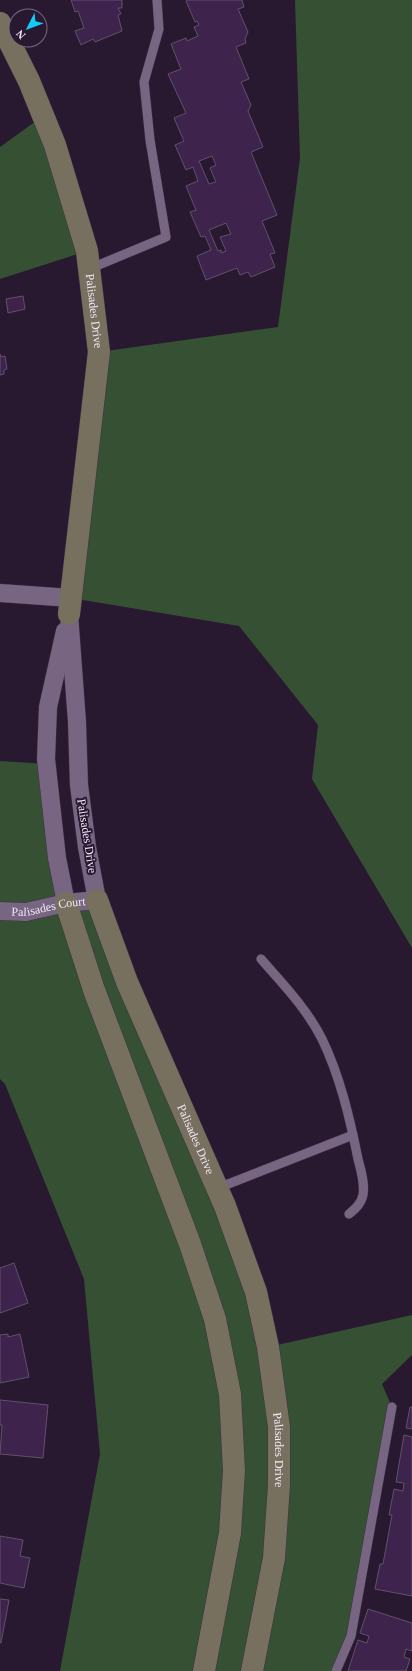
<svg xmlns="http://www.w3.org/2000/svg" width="412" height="1671" viewBox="0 0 412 1671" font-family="'Times New Roman',serif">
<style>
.green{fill:#365034}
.building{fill:#3e244c;stroke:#61506b;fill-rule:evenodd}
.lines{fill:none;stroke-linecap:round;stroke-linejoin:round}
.lane-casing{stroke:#3e3245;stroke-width:10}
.street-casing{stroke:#3e3245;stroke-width:19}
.secondary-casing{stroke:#3e3245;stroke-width:23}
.lane{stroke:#776582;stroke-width:9}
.street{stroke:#776582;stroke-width:18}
.secondary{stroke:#78705f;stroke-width:22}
.labels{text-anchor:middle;stroke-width:4;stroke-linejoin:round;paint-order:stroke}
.street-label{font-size:12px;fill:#f2e8f8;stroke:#281931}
</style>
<rect width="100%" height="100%" fill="#281931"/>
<g class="green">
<polygon points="295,0 412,0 412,948 312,779 318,725 239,626 71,598 99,352 278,327 300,158"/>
<polygon points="43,116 87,251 0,279 0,147"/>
<polygon points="0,761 47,764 66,900 97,900 268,1347 412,1315 412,1355 382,1384 392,1407 351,1636 336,1671 60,1671 100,1454 84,1279 5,1084 0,1079"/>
</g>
<g class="building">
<polygon points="71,0 122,0 122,8 118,8 121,14 118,15 122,31 95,42 93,39 81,45 75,31 84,28 78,11 75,12"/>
<path d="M188,0H242L244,7L238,9L248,32L245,39L246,43L236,47L249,79L241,82L251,105L248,111L263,147L251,152L277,215L262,221L275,253L270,254L275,267L251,277L248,272L240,275L237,268L206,280L197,256L211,250L205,236L201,237L190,212L196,210L186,186L198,181L193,167L186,170L175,145L184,141L174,118L186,113L168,74L181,69L171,44L186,38L187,41L198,36L194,27L199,25L197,21L195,22L186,1ZM212,156L216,165L210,168L216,182L209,184L199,161ZM226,223L231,234L220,237L226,251L221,253V250L218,251L209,230Z"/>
<polygon points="23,296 25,309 8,313 6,299"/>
<polygon points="0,354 1,357 5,356 7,369 4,370 4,374 0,375"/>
<polygon points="14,1263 28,1303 0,1313 0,1268"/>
<polygon points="8,1334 8,1337 20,1334 29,1377 0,1383 0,1335"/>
<polygon points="0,1400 48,1405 43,1458 0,1454 2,1425 0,1425"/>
<polygon points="410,1407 412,1407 412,1429 406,1428"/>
<polygon points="404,1435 412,1437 412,1596 375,1589 380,1564 383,1564 392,1515 389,1515 394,1489 403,1491 404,1483 396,1482"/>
<polygon points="0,1536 23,1540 20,1556 30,1558 24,1588 0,1583"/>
<polygon points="0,1599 9,1600 1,1643 0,1643"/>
<polygon points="368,1609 412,1623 412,1651 406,1649 404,1657 410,1659 406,1671 348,1671 358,1640 367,1643 369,1636 360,1633"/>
</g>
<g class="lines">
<g class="lane-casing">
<g id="lane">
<polyline points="89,269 166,237 150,140 144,82 159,29 157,0"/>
<path d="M261,959C283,984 307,1009 322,1039C340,1076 350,1119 358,1159C361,1170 365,1184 363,1195C361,1204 355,1209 349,1214"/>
<polyline points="218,1188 353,1135"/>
<polyline points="336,1671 351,1636 392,1407"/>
</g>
</g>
<g class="street-casing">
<g id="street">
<polyline points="0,593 71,598"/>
<polyline points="65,631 48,707 46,759 57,858 66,903"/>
<path id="s1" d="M0,911L26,912L66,903L97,900L87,847L79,785L77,722L69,614"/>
</g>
</g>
<g class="secondary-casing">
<g id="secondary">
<path id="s2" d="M0,23L29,81L55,145L87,251L99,352L69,614"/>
<path id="s3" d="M97,900L127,982L225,1206L256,1292L268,1347L279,1427V1485L274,1558L252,1671"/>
<polyline points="66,903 94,990 190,1244 215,1319 230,1394 234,1471 230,1533 204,1671"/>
</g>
</g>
<use href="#lane" class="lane"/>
<use href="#street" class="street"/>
<use href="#secondary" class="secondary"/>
</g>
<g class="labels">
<g class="street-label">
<text dy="4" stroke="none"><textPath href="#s2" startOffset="305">Palisades Drive</textPath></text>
<text transform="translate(87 836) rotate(81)" y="4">Palisades Drive</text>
<text dy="4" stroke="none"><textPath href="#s1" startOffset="49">Palisades Court</textPath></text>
<text dy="4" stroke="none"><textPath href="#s3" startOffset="259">Palisades Drive</textPath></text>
<text dy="4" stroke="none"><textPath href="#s3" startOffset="583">Palisades Drive</textPath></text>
</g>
</g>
<g transform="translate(28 28) rotate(228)"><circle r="19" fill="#281931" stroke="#796c81"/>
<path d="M0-3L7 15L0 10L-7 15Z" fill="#13cafb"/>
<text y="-6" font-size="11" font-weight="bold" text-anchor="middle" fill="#f2e8f8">N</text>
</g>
</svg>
